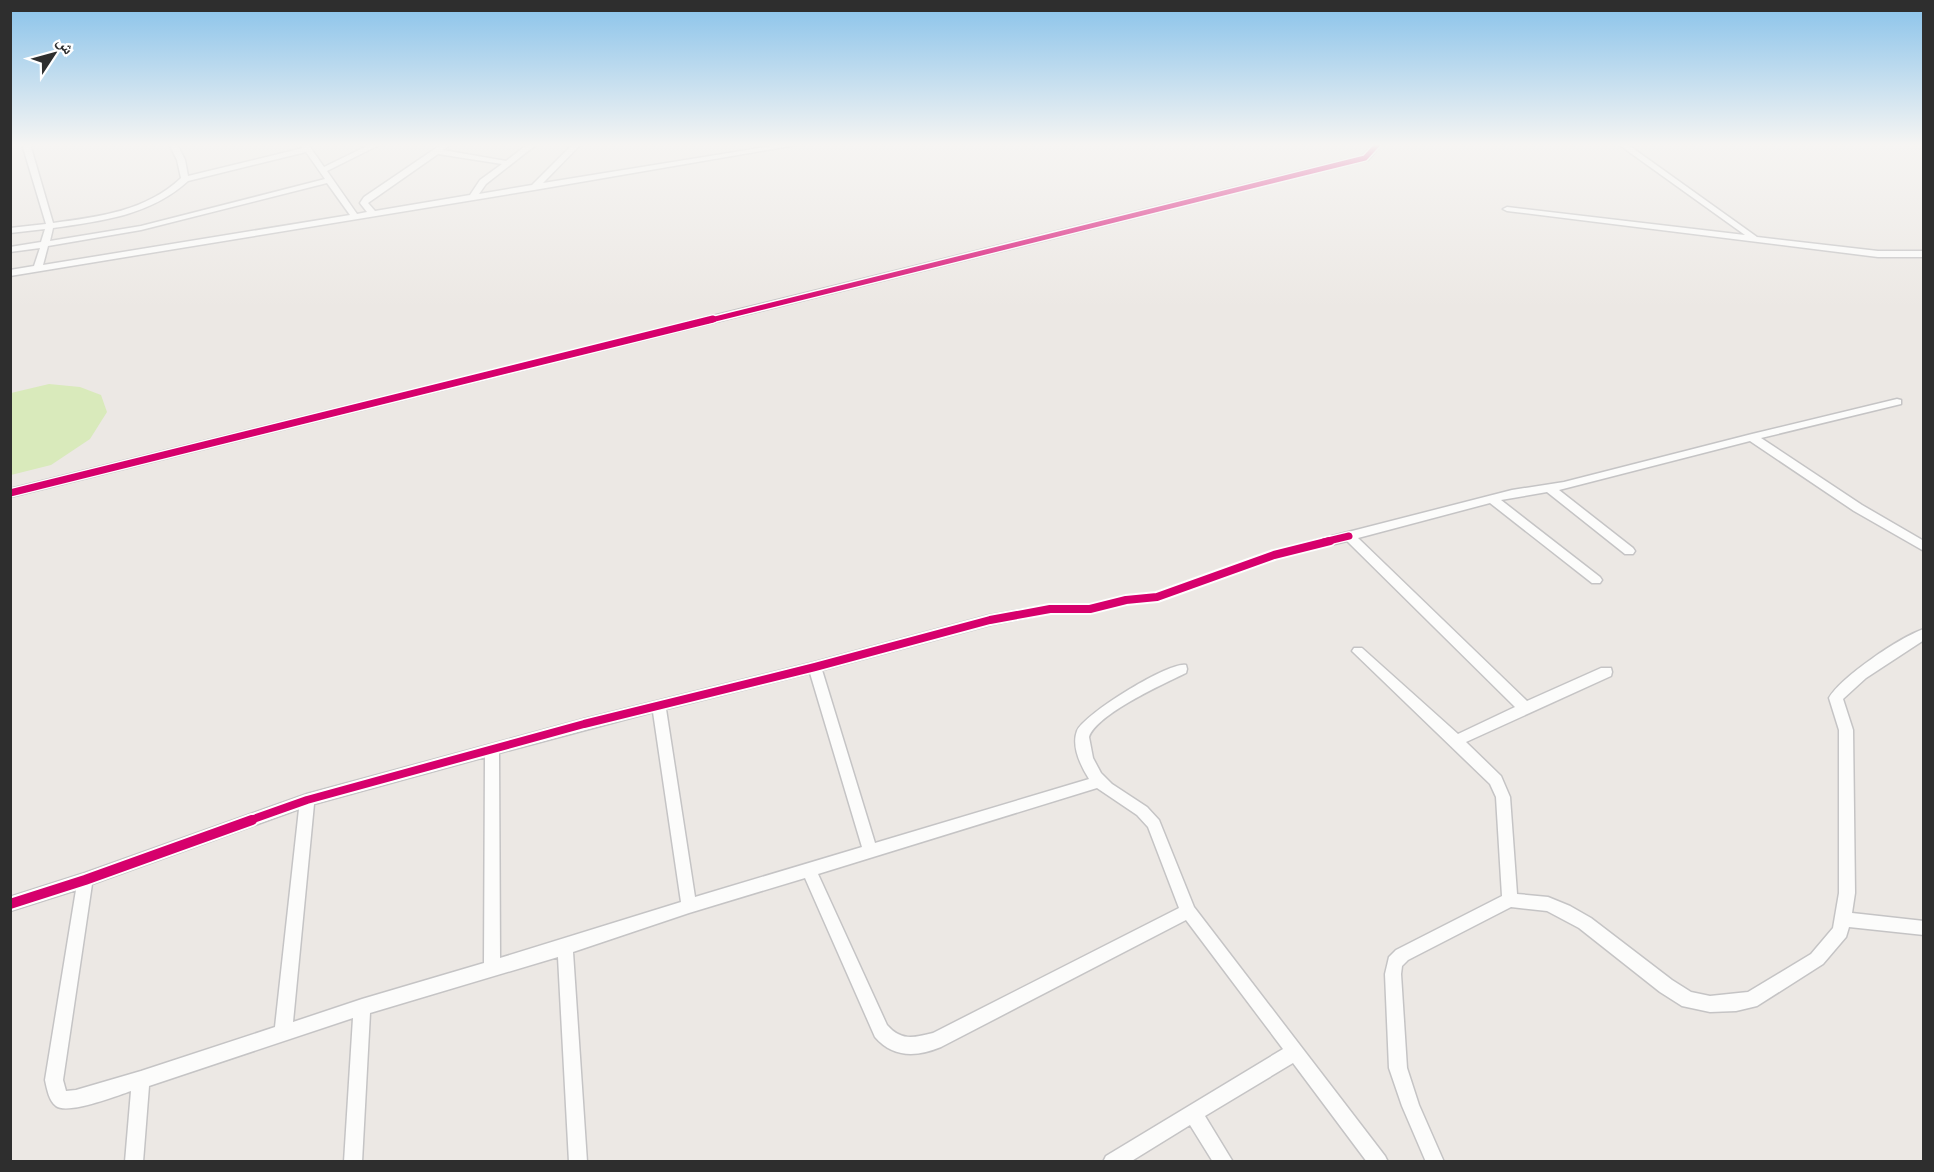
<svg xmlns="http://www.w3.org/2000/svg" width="1934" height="1172" viewBox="0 0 1934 1172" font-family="Quicksand,'Noto Naskh Arabic',sans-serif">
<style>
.pitch{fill:#d9eabb}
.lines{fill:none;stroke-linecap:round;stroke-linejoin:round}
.minor-casing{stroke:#c5c4c5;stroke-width:3}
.minor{fill:#fcfcfb;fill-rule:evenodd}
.cycleway-far3-casing{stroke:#fff;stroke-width:8}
.cycleway-far2-casing{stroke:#fff;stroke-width:10}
.cycleway-far1-casing{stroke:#fff;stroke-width:12}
.cycleway-casing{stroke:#fff;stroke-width:14}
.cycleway-far3{stroke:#d6006c;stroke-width:5}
.cycleway-far2{stroke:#d6006c;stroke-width:7}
.cycleway-far1{stroke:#d6006c;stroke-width:8}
.cycleway{stroke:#d6006c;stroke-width:10}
</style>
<rect width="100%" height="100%" fill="#ece8e4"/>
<polygon class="pitch" points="49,384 80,387 101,395 107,412 90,439 51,465 11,475 11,393"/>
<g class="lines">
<g class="minor-casing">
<g id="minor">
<path d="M22,144H30L53,223C99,217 146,211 181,178L177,160L169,144H177L185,160L188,176L303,148L300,144H308L324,167L371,144H381L327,171L357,214L367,212L360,203L364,197L442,144H451L443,150L506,161L528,144H537L486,184L479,194L532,185L573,144H581L543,183L784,144H802L534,190L10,276V270L34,266L40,248L10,252V247L41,242L45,229L10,233V228L46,224ZM306,152L325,179L141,226L50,241L53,228C102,221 151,215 188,181ZM438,154L502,164L480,180L470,195L375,211L368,203ZM327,183L350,215L43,265L48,246L141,230Z"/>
<polygon points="1374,144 1382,144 1368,160 10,497 10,489 1362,156"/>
<polygon points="1618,144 1627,144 1757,237 1878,251 1924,251 1924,257 1878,257 1507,211 1503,209 1507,207 1745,235"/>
<path d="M1897,399L1901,400V404L1761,438L1862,505L1924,541V551L1854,511L1750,441L1559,490L1633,548L1635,551L1633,554H1625L1547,492L1501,500L1600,577L1602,580L1600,583H1592L1490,503L1358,538L1527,701L1601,668H1611L1612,672L1611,676L1466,742L1501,776L1510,797L1517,894L1548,897L1570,906L1591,918L1672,980L1691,992L1710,996L1748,992L1811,954L1833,928L1839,893V730L1829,698C1841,677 1900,637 1924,629V640L1866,678L1843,699L1853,730L1855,893L1852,913L1924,921V935L1849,927L1846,937L1823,964L1757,1006L1736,1011L1710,1012L1682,1006L1660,992L1579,928L1547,911L1511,907L1408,960L1402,966L1401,974L1407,1068L1419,1105L1444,1162H1426L1402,1106L1389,1068L1385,974L1389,957L1396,950L1502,896L1496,797L1490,784L1352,651L1354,648H1362L1458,734L1515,707L1347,541L1277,558L1157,601L1126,604L1090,613H1050L990,625L822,670L875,843L1089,779C1081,766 1071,747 1077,731C1084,714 1170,661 1186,665L1187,669L1186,673C1163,684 1097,714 1089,737L1093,758L1101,773L1112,784L1147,807L1159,820L1194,907L1385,1156L1388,1162H1367L1293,1063L1205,1116L1233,1162H1213L1190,1125L1130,1162H1103L1106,1156L1283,1049L1186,920L941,1047C917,1057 893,1058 875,1037L805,878L689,913L573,952L587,1162H569L558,957L370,1013L362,1162H344L353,1018L149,1086L143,1162H125L131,1091C117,1096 67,1115 56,1106C49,1101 47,1089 45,1080L76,890L10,911V897L85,873L307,794L584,719L815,662L990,615L1050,605H1090L1126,596L1156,593L1274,551L1512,490L1564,482L1752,434ZM810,673L862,847L695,897L666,709ZM653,712L681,902L500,958L499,753ZM485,757L484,963L362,999L293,1022L314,804ZM1097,788L1137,815L1148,827L1179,908L933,1033C913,1038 901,1041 887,1025L818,874ZM299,809L275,1027L141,1071L76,1090L66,1091L63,1080L92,884Z"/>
</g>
</g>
<use href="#minor" class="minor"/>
<g class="cycleway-far3-casing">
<polyline id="cycleway-far3" points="707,321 1365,158 1378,144"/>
</g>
<g class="cycleway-far2-casing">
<g id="cycleway-far2">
<polyline points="10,493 713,319"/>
<polyline points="1324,542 1349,536"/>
</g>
</g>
<g class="cycleway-far1-casing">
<polyline id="cycleway-far1" points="248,821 307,800 584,724 815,667 990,620 1050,609 1090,609 1126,600 1157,597 1274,555 1330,541"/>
</g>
<g class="cycleway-casing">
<polyline id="cycleway" points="10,904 85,880 252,820"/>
</g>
<use href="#cycleway-far3" class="cycleway-far3"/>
<use href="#cycleway-far2" class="cycleway-far2"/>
<use href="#cycleway-far1" class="cycleway-far1"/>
<use href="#cycleway" class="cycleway"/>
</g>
<linearGradient id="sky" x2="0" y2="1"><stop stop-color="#88c2ea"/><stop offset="0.47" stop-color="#f6f5f3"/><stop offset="1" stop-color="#f6f5f3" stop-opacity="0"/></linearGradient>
<rect width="1934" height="308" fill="url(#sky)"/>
<rect width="1934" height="1172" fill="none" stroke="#2e2e2e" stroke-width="24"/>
<g transform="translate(54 54) rotate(54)" stroke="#ffffff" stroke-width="4.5" paint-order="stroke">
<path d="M0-4.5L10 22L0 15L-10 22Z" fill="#2e2e2e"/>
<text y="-9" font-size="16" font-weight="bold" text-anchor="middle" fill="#2e2e2e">ش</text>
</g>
</svg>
